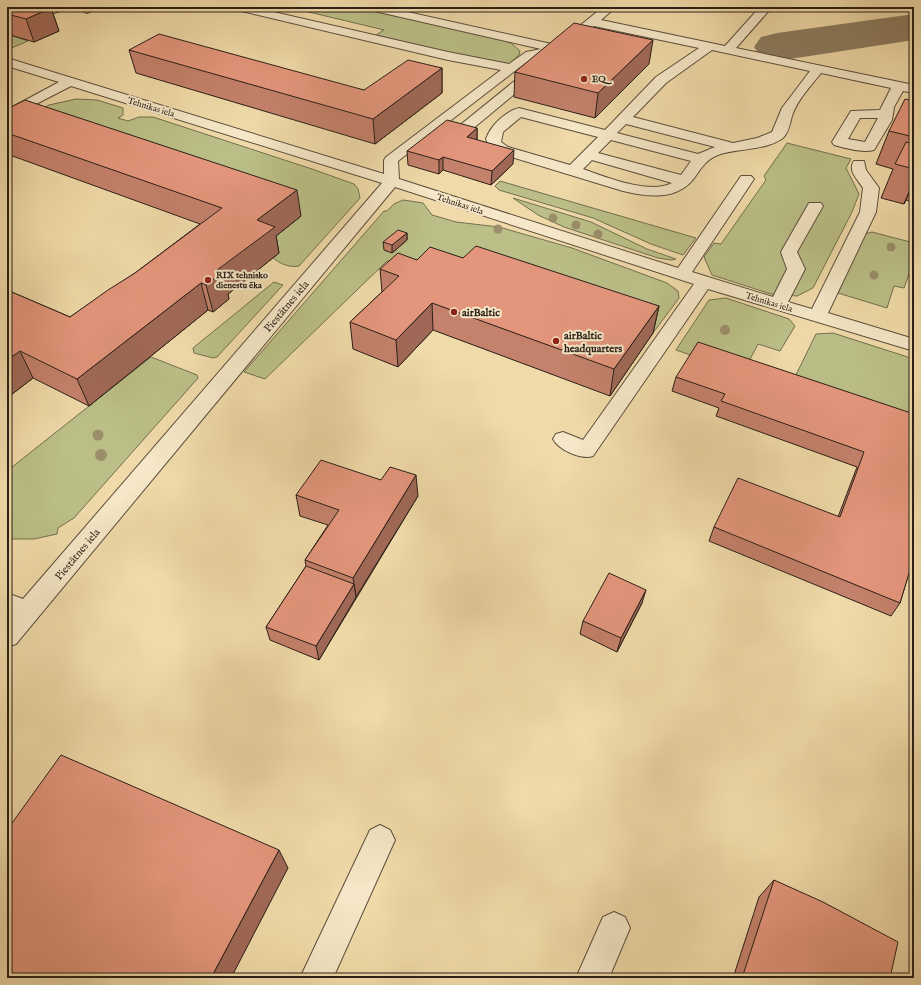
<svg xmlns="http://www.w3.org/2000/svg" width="921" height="985" viewBox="0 0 921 985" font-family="'IM FELL English',serif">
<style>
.green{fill:#bbbf87;stroke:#726f50}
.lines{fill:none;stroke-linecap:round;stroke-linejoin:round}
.taxiway{fill:#8d7c60;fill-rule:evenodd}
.minor-casing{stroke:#5c4e3c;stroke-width:2}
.minor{fill:#f5e7c7;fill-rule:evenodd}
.tree{fill:#9b8e6b}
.wall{fill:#c4816b;stroke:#2a1f18}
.shaded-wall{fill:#a06957;stroke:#2a1f18}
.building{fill:#e4967c;stroke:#2a1f18}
.poi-dot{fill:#8f2418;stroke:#f5e7c7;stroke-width:1.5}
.labels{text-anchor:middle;stroke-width:4;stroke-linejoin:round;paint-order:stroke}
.far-poi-label{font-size:9px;font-weight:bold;fill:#2a1f18;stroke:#f5e7c7;text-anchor:start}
.far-street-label{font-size:9px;fill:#2a1f18;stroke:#f5e7c7}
.street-label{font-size:11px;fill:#2a1f18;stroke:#f5e7c7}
.poi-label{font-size:11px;font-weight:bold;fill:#2a1f18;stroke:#f5e7c7;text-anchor:start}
</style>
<rect width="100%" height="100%" fill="#f0daa9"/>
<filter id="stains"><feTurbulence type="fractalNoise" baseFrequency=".005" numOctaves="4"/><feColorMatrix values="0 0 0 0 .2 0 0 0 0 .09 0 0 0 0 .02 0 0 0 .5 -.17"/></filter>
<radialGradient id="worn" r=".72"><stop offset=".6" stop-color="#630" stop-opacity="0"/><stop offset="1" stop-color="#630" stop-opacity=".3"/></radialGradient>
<g class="green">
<polygon points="254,7 359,7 498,39 511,43 520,51 519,55 509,64 446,53 376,35 384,30 288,7 279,13"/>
<polygon points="7,34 28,41 7,50"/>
<path d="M76,99L97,100L123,108V115L118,118L128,121L139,117H153L312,169L354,184L358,189L360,198L299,266C284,269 270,257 262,247L301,216L28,116L49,105Z"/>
<polygon points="787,143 851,159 846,168 859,194 852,212 813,288 797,296 771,294 712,275 704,257 714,243 721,244 766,180 764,176"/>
<polygon points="500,181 696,238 683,255 651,244 593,218 499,190 495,186"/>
<polygon points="513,198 591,222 647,249 676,259 671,260 658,258 564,227 538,215"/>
<polygon points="403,200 423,203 432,215 456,222 499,227 572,248 667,283 678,291 679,298 653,333 440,261 387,261 265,379 244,372 384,211 387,211 394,204"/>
<polygon points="872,232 914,243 914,260 904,288 894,286 887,308 838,293 864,234"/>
<polygon points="274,282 283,285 217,357 213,358 194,353 193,348"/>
<polygon points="726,298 789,319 795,326 780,351 758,344 743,373 676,350 709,300"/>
<polygon points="833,333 914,359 914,432 789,389 816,334"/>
<polygon points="151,357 197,375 198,378 74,518 58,528 57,534 34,539 7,539 7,471"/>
</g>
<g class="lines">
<polygon class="taxiway" points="914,14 914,40 777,61 761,57 754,47 761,37 777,33"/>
<g class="minor-casing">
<g id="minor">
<polygon points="50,7 66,7 64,9 34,21 7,14 7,8 33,14"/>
<polygon points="99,7 87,13 81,10 84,7"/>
<path d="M231,7H252L448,52L509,64L526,52L541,49L370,10L364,7H385L556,45L603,7H616L601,20L725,46L760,7H772L736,48L914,85V93L903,91L894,107L892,120L874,150C862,153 846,148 834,145L832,142L851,111L880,110L891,88L821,73C811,86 797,100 792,116C790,123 789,132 783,138C765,151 738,148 718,155C707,159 701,168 695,177C678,201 648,197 623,191L498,153L489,147L486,139C490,126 506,111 519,108L605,130L656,77L699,48L594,26L563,52L534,58L524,64L398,161L399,179L678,268L741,176H751L754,179L692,272L773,297L787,269L781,252L809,203H821L823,206L797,252L805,269L788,302L812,309L860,212L863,188C858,180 847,170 854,161H864L866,170L879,188L876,212L828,313L914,339V351L708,289L593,456C581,460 559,450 553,439L556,434L563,432L583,440L694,284L395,187L16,644L7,647V618L9,615L7,614V593L23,599L382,183L71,86L7,119V110L59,82L7,66V58L384,174V160L386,157L501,70L448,60L237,10ZM712,50L810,71L782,108L772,132L757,138L733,143L633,117L666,83ZM521,117L598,137L570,165L508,147L501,142L503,132ZM860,118H878L865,142L848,139ZM626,124L715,147L698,154L617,133ZM611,140L691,161L681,175L598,153ZM592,160L672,183C650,195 606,177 583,169Z"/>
<polygon points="537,65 541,66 543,69 541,72 464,136 454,136 452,133 454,130 533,66"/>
<polygon points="380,825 390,830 395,840 333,978 300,978 370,830"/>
<polygon points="614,912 625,917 630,928 609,978 576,978 603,917"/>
</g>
</g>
<use href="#minor" class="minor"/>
</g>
<g class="tree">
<circle cx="553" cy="218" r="4.5"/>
<circle cx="576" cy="225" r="4.5"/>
<circle cx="498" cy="229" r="4.5"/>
<circle cx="598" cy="234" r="4.5"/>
<circle cx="891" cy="247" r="4.5"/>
<circle cx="874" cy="275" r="4.5"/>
<circle cx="725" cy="330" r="5"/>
<circle cx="98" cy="435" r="5.5"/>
<circle cx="101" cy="455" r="6"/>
</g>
<g class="wall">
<polygon points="7,7 51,8 59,31 34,42 7,34"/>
<polygon points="129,50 364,90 442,68 442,93 375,144 136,73"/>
<polygon points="649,64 595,118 514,97 515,72"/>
<polygon points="914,101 914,202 906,200 904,204 881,198 893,169 876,164 889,131"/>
<polygon points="7,109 301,216 276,236 279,253 228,294 229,299 213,312 208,310 89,406 33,378 7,398 7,290 70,317 135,273 200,224 7,154"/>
<polygon points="477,128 477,140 513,164 491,185 443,170 439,174 408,165 407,151"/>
<polygon points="407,233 407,240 392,253 384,250 383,242"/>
<polygon points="463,258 659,306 653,333 610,396 433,330 398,367 353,349 350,322 382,292 380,269 417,260"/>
<polygon points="914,294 914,302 911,302"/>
<polygon points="676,377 914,414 914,567 911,566 900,603 891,616 709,541 714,527 838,517 857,467 716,416 719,408 672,391"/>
<polygon points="296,495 418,496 319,660 270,640 266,627 306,566 305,560 328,525 300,516"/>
<polygon points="642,603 617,652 580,634 583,621"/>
<polygon points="774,880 890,978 733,978 759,897"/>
</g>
<g class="shaded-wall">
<polygon points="51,8 59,31 34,42 26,19"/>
<polygon points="653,40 649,64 595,118 598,93"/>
<polygon points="442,68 442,93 375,144 373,119"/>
<polygon points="477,128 477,142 467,137"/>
<polygon points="514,150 513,164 491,185 492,171"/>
<polygon points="443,157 443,170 439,174 439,160"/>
<polygon points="914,180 914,181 904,204"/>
<polygon points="297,190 301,216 276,236 279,253 228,294 229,299 213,312 206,285 257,220"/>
<polygon points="407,233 407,240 392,253 392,245"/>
<polygon points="201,283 208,310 89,406 77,379"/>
<polygon points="432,303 433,330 398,367 396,340"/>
<polygon points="659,306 653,333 610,396 614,369"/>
<polygon points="20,351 33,378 7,398 7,360"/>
<polygon points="416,475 418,496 356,597 353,578"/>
<polygon points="354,584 356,597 319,660 316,646"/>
<polygon points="646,590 642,603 617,652 621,638"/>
<polygon points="279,850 288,868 231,978 211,978"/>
</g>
<g class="building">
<polygon points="7,7 47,7 51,8 26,19 7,14"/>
<polygon points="574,23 653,40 598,93 515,72"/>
<polygon points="159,34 364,90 408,60 442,68 373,119 129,50"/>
<polygon points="905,99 914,101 914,137 889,131"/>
<polygon points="25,100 297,190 257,220 275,227 217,270 222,272 206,285 201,283 77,379 20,351 7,360 7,290 70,317 108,290 135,273 222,208 7,133 7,109"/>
<polygon points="447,120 477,128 467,137 514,150 492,171 443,157 439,160 407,151"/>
<polygon points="906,142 914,144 914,169 895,164"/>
<polygon points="398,230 407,233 392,245 383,242"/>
<polygon points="476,246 659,306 614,369 432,303 396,340 350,322 399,276 380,269 398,253 417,260 430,247 463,258"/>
<polygon points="698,342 914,414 914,557 900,603 714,527 738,478 840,517 864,452 721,401 725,394 676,377"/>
<polygon points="321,460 381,480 390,467 416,475 353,578 305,560 339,510 296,495"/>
<polygon points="306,566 354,584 316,646 266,627"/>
<polygon points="609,573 646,590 621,638 583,621"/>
<polygon points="61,755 279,850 211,978 7,978 7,830"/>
<polygon points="774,880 823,902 898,942 890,978 742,978"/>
</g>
<g class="poi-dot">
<circle cx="584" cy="79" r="4"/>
<circle cx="208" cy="280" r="4"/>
<circle cx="454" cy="312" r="4"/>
<circle cx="556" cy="341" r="4"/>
</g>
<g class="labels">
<g class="far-poi-label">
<text x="592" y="82">EQ</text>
<text x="216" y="278">RIX tehnisko<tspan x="216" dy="10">dienestu ēka</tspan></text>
</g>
<g class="far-street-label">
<text transform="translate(151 107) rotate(17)" y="3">Tehnikas iela</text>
<text transform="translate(460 204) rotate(18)" y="3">Tehnikas iela</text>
<text transform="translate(769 302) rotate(17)" y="3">Tehnikas iela</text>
</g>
<g class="street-label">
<text transform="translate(286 306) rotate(-50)" y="4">Piestātnes iela</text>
<text transform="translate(77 554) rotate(-50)" y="4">Piestātnes iela</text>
</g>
<g class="poi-label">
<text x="462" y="316">airBaltic</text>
<text x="564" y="339">airBaltic<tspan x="564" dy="13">headquarters</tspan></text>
</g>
</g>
<rect width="921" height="985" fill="none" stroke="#f0daa9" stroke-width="24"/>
<rect x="8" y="8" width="905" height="969" fill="none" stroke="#2a1f18" stroke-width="2"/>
<rect x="12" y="12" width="897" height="961" fill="none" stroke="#2a1f18"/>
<rect width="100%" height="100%" filter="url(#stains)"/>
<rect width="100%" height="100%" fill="url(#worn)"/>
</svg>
